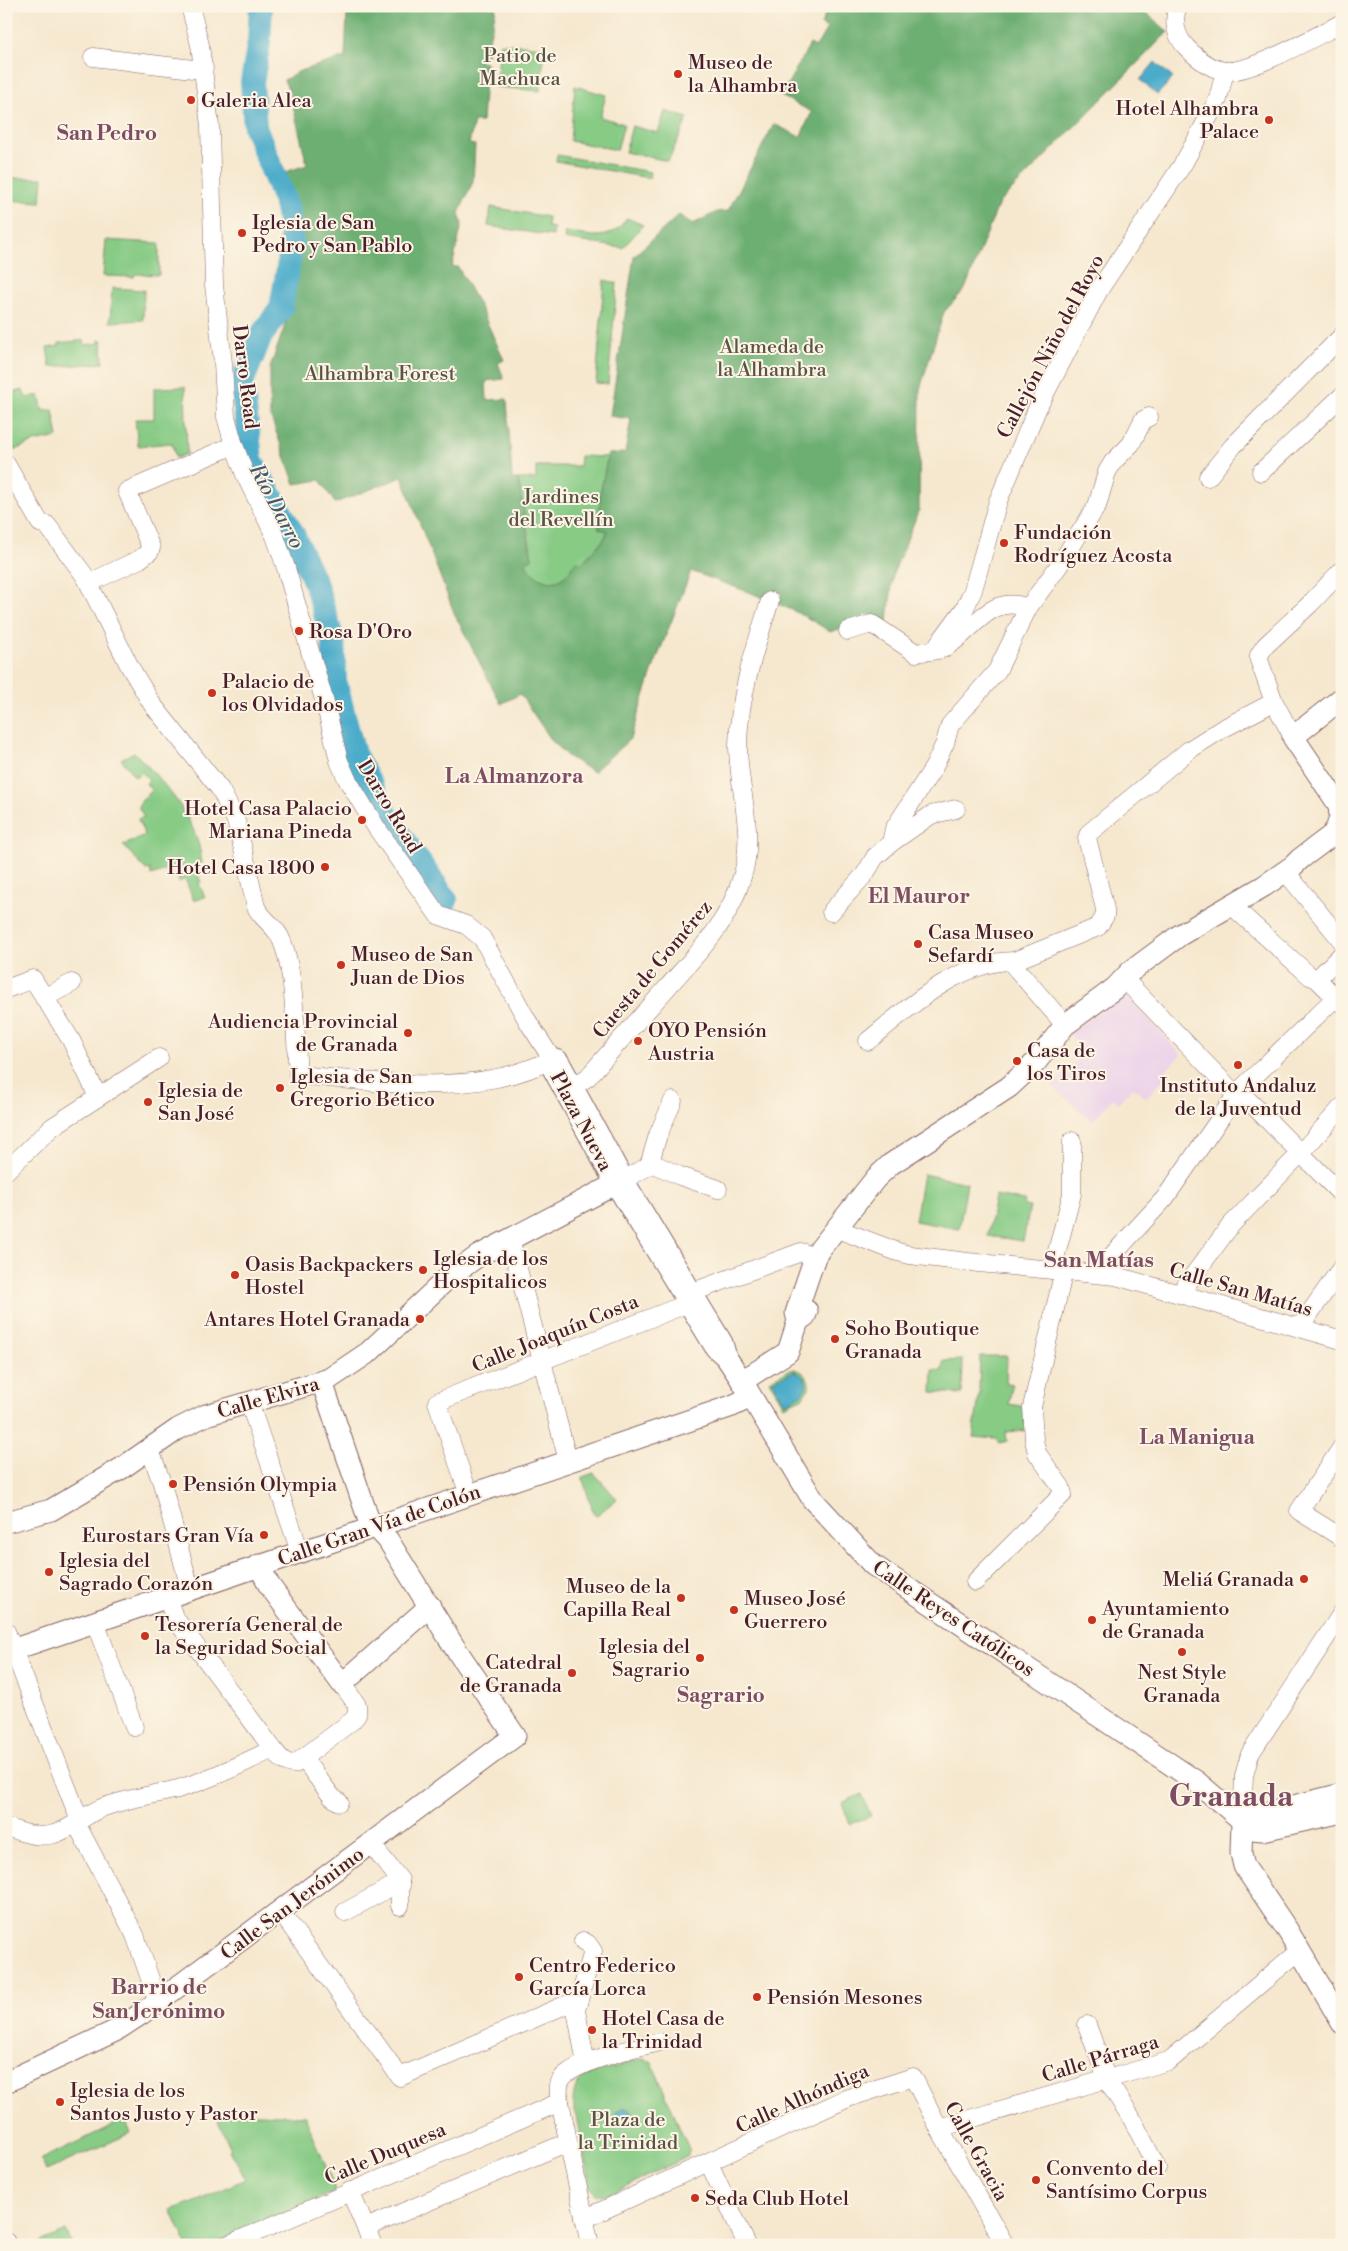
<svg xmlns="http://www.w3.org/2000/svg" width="1348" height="2251" viewBox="0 0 1348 2251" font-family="'Libre Bodoni',serif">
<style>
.built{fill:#ecd1ea}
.green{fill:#87cb85;stroke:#687558}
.forest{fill:#6daf72;stroke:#5c674e}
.water{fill:#4bacca;stroke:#4a667a}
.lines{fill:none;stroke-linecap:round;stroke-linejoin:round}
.river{stroke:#4bacca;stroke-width:24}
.minor-casing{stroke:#866564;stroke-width:19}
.major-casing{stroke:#866564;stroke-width:23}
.minor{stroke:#fff;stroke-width:18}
.major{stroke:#fff;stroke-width:21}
.poi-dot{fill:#c8321e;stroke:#fcf5e5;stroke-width:2}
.labels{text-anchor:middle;stroke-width:4;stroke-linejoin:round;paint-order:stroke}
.park-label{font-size:20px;fill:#5c5346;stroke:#fcf5e5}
.poi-label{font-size:20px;fill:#4a1f2b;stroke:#fcf5e5;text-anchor:start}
.street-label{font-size:20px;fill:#4a1f2b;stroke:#fcf5e5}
.neighbourhood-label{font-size:21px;font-weight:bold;fill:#7d4d64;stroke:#fcf5e5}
.water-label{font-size:21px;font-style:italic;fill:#4a576b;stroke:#fcf5e5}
.quarter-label{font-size:22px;font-weight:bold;fill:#7d4d64;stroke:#fcf5e5}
.town-label{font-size:30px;font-weight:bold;fill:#7d4d64;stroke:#fcf5e5}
</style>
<rect width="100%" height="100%" fill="#fcf5e5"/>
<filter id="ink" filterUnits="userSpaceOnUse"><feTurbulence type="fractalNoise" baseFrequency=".02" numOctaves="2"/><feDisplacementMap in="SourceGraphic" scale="10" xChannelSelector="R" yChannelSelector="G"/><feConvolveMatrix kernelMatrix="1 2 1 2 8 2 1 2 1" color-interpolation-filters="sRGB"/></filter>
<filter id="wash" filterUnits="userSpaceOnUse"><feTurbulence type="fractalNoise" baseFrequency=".0096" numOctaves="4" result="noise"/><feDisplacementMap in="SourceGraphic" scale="20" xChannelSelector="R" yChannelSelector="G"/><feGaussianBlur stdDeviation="1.12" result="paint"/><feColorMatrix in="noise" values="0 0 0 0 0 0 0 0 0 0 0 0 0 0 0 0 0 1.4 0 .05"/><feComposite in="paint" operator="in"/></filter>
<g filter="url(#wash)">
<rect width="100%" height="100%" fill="#f6e8cf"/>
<polygon class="built" points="1124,993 1182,1055 1163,1073 1166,1077 1146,1098 1133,1087 1118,1103 1113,1098 1092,1121 1052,1086 1083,1054 1074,1046 1078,1043 1070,1034"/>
<g class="green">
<polygon points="500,43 545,47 540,91 496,87"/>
<polygon points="575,86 606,95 600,117 624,124 617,150 570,141"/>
<polygon points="665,111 688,118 668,161 625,152 632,126 658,133"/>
<polygon points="557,155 650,172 649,178 556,161"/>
<polygon points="6,178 43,178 41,202 6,200"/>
<polygon points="491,207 548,217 547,227 554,228 553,236 488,226"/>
<path d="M627,218L643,225L623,248L564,239L565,232C592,236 610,243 627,218Z"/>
<polygon points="106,240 159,243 159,275 135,274 134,277 103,276"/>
<polygon points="604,280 617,283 608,384 596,383"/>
<polygon points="112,288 144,290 143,320 110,322"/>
<polygon points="84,340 85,345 99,343 99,340 102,340 103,363 50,367 47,348 59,346 59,343"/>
<polygon points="185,387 187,454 176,458 172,443 138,446 135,419 154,419 154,388"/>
<polygon points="23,390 26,398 39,395 43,411 53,410 58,437 34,442 15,450 6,438 6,435 10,433 6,424 6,394"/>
<path d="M580,456L608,457L600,495L599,528L608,531L604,539L581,564L576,561C573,566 569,573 564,577C549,589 530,576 525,561L532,558L518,479H536V466H579Z"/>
<path d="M134,752C164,783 198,818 202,863L194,866L201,882L199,884L205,897L194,901L185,879L179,882L175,867L151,875L150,869L146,870L123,845L145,836L138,819L144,817L139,808V804L151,790L146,783L149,780L142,772L135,777L121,759Z"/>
<polygon points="923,1174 967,1183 959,1229 915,1221"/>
<polygon points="995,1196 1025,1201 1024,1206 1030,1207 1023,1241 988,1236"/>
<polygon points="980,1356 1007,1356 1006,1384 1012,1385 1009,1404 1027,1407 1029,1430 1006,1432 1007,1441 1000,1443 996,1439 973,1437 980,1390 979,1390"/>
<polygon points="963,1360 962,1394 932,1392 933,1370 942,1371 943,1361"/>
<path d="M795,1369C805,1372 810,1378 809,1388L803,1397L784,1406L769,1380L789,1370Z"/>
<polygon points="594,1473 617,1499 597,1515 594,1514 582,1477"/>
<polygon points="862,1794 871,1816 850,1824 842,1803"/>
<path d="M644,2058L652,2063L690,2151L685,2158L605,2196L596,2195L590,2187L573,2101C574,2089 577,2081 588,2075Z"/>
<polygon points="214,2112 305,2116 336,2191 211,2245 187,2245 171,2210 190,2203 191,2204 245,2179 234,2156 232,2156 229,2150 231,2149"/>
<polygon points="124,2120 131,2133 46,2171 41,2159"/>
<polygon points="66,2231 72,2245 41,2245 40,2242"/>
</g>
<path class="forest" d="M345,6H496C494,24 488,37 487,55L480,54L479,62L486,63L482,122H474L469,144L475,145L473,182L459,213L462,224L452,267H458L480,307L504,360L498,363L504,379L486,381L487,400L507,399L512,479H518L532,559L525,562C531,576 549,589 564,577C569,573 573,565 577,560L581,564L604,539L608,531L599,529L600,495L608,454L625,453L631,419L610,416L634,256L679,215L693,224L717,212L728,211L774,124L800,137L812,112L781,96L810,44L816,47L827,28L821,24L829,6H1148L1144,11L1168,32L999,203L965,289L944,312L920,389L919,510L893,574L888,621L866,614L858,623L830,632C793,605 735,588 691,571L654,666L630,739L593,772L567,756L552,741L520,694L501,704L455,615L402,477L335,503L320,480L295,484L270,415V368L291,308L302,243L285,172L307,165L290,93L284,80L300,71L345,57L347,15Z"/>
<g class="water">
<polygon points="1155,62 1173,78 1157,95 1140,80"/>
<path d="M795,1371L805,1378C810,1393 796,1397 785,1403L772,1381Z"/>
<circle cx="624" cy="2117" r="9"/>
</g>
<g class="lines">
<polyline class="river" points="261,6 259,42 252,82 255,127 287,207 292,244 281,308 261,336 242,382 251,460 293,534 316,585 333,640 335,681 354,754 390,821 446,900"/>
</g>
</g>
<g filter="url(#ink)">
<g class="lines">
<g class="minor-casing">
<g id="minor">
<path d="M1178,6C1172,21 1176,37 1187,48C1197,58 1212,70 1226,71C1251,73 1316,36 1342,23"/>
<polyline points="93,57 193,69 204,68"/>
<path d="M6,464L40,523L47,525L85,576L130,667L152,704L220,789L235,818L239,832L256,907C262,919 274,925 280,937C296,969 295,1037 298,1075C378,1082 478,1098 552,1059L527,1020L482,938L466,925L438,915L376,827L347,779L339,761L325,703L286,568L275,536L246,477L234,445L226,417L223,363L214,285L210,126L200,45L190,6"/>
<polyline points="1261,472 1342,396"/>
<polyline points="1208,477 1233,446 1342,336"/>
<polyline points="89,583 140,559 150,551 151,548 127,491 234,445"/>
<path d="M848,631L872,624L916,653C925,651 936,652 944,648C973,633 989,592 1028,608"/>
<polyline points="934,650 965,608 973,590 998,501 1038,407 1099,290 1183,164 1199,135 1218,99 1225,71"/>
<polyline points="1293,737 1274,702 1259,660 1259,655 1265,646 1310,604 1342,570"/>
<polyline points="891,843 894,829 934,767 945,743 950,725 997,671 1028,608 1058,567 1097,506 1107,472 1113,462 1131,444 1143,420 1149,417"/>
<polyline points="1285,871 1342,941"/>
<polyline points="1231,905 1310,976 1317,979 1342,1004"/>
<polyline points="831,912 865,874 875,857 891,843 931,815 956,809"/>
<polyline points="1013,961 1014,966 1065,1025"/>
<polyline points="1124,979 1236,1095"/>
<polyline points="1317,979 1342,954"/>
<polyline points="6,989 33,979 71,1040 98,1097"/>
<polyline points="44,998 72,983"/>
<path d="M868,1041C909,1007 958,961 1014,961L1098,927L1105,916V909L1087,838L1089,833L1189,750L1222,729L1274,702"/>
<path d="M573,1087L588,1077C614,1047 640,1018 666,989C698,952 728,925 742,877C756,833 738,790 738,745C739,695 755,648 770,601"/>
<polyline points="1239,1091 1342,1195"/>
<polyline points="650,1162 680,1176 718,1189"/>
<polyline points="6,1171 52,1127 159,1058"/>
<polyline points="623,1180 647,1167 650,1162 658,1135 673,1101"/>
<polyline points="835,1228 898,1252 910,1255 968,1262 1116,1276 1342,1340"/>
<polyline points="510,1238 568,1461"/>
<polyline points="1052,1270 1072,1194 1072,1141"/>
<polyline points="1096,1273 1165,1198 1239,1091 1336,997"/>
<polyline points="1180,1293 1231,1225 1297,1157 1342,1107"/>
<polyline points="692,1294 701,1289 801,1252 815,1257"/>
<polyline points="1300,1327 1342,1267"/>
<polyline points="249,1402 300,1552"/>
<polyline points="1342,1447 1299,1511 1342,1538"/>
<polyline points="150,1450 162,1483 190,1589"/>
<polyline points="469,1495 437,1402 689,1303"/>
<polyline points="975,1582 1063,1494 1061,1487 1037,1453 1034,1440 1032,1407 1064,1270"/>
<path d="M167,1597L174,1617L273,1749C279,1757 284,1764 295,1764L352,1721L357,1715V1705L342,1684"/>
<polyline points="95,1622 134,1727"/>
<polyline points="6,1631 80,1821"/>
<polyline points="303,1758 332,1797 339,1802"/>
<polyline points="1242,1821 1244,1776 1250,1754 1342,1613"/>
<polyline points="76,1823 135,1935 158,2002"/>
<path d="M6,1827C22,1832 37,1839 54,1834C73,1829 86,1813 104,1807C129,1798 153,1795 178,1789C211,1779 241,1764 273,1749"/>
<polyline points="371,1844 400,1880 400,1906"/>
<polyline points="280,1911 400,2077 565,2005 576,2005"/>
<polyline points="345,1912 389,1888 401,1886"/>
<polyline points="583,1941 588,1944 593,1951 576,2010 586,2064"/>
<polyline points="1087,2025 1108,2082 1131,2117 1157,2168"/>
<polyline points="939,2128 1169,2061 1299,1951"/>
<polyline points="709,2163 747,2245"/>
<polyline points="350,2191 373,2245"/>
<polyline points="584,2219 848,2098 913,2077 939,2128 1005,2245"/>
<polyline points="366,2228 568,2142"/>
<polyline points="6,2242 7,2245"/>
<polyline points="227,2245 560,2102"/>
<path d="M590,2245L560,2102C559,2095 557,2087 561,2080C569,2063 640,2046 660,2042"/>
</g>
</g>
<g class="major-casing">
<g id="major">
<polyline points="798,1321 796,1313 815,1257 820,1249 876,1178 891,1164 1009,1087 1036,1062 1065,1025 1115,988 1130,972 1180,935 1264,886 1293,866 1300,859 1332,835 1337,827 1340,817 1339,805 1293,737 1342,698"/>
<polyline points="726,1357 722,1343 623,1180 561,1066 558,1061 552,1059 551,1065 616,1184 716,1348 726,1357 742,1381 813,1500 873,1565 1197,1782 1252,1829 1263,1830 1342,1812"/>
<polyline points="742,1381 788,1352 798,1321 805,1316 807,1311"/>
<polyline points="6,1522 51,1510 122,1468 178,1429 206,1415 329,1379 369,1352 449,1277 478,1256 623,1180"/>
<polyline points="259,1565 269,1585 342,1684 430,1606"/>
<polyline points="6,1652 732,1406 751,1397"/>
<polyline points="1242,1821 1241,1853 1244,1866 1288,1931 1342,2023"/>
<polyline points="1242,1821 1257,1815 1342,1794"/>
<polyline points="6,2082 115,2031 141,2014 515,1736 455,1648 388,1540 368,1518 322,1382"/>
</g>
</g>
<use href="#minor" class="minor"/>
<use href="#major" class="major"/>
</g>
</g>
<g class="poi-dot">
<circle cx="678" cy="74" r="5"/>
<circle cx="191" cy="100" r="5"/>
<circle cx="1269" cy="120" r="5"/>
<circle cx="242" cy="233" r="5"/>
<circle cx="1004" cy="543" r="5"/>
<circle cx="299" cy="631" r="5"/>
<circle cx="212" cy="693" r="5"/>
<circle cx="362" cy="820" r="5"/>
<circle cx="325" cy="867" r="5"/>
<circle cx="918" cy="944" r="5"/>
<circle cx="341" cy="965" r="5"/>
<circle cx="408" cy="1033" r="5"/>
<circle cx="638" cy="1041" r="5"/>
<circle cx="1017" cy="1061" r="5"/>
<circle cx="1238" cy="1065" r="5"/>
<circle cx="280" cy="1088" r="5"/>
<circle cx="148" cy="1102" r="5"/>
<circle cx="423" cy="1270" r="5"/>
<circle cx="235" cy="1275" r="5"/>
<circle cx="420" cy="1319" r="5"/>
<circle cx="835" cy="1339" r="5"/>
<circle cx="173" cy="1484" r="5"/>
<circle cx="264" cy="1535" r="5"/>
<circle cx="49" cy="1572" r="5"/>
<circle cx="1304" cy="1579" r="5"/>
<circle cx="681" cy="1598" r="5"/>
<circle cx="734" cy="1610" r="5"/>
<circle cx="1092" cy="1620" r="5"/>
<circle cx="145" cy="1636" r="5"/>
<circle cx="1182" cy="1652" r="5"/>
<circle cx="700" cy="1658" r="5"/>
<circle cx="572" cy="1673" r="5"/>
<circle cx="519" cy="1977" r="5"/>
<circle cx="757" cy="1997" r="5"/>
<circle cx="592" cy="2030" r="5"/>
<circle cx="60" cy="2102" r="5"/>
<circle cx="1036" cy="2180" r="5"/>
<circle cx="695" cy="2198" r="5"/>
</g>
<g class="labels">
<g class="park-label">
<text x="520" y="62">Patio de<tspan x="520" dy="23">Machuca</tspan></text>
<text x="772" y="353">Alameda de<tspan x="772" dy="23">la Alhambra</tspan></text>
<text x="380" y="380">Alhambra Forest</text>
<text x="561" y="503">Jardines<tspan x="561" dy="23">del Revellín</tspan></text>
<text x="628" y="2126">Plaza de<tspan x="628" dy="23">la Trinidad</tspan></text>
</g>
<g class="poi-label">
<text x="688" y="69">Museo de<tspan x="688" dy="23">la Alhambra</tspan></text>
<text x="201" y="107">Galeria Alea</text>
<text x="1259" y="115" text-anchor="end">Hotel Alhambra<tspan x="1259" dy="23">Palace</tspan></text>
<text x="252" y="229">Iglesia de San<tspan x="252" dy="23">Pedro y San Pablo</tspan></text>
<text x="1014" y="539">Fundación<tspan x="1014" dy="23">Rodríguez Acosta</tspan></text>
<text x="309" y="638">Rosa D'Oro</text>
<text x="222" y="688">Palacio de<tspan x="222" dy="23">los Olvidados</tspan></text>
<text x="352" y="815" text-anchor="end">Hotel Casa Palacio<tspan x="352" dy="23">Mariana Pineda</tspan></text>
<text x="315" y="874" text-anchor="end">Hotel Casa 1800</text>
<text x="928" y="939">Casa Museo<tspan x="928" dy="23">Sefardí</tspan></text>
<text x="351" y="961">Museo de San<tspan x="351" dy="23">Juan de Dios</tspan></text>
<text x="398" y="1028" text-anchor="end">Audiencia Provincial<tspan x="398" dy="23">de Granada</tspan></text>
<text x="648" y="1037">OYO Pensión<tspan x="648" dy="23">Austria</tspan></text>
<text x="1027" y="1057">Casa de<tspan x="1027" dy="23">los Tiros</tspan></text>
<text x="290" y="1083">Iglesia de San<tspan x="290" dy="23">Gregorio Bético</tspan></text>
<text x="1238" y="1092" text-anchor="middle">Instituto Andaluz<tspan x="1238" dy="23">de la Juventud</tspan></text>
<text x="158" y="1097">Iglesia de<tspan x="158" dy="23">San José</tspan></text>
<text x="433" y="1265">Iglesia de los<tspan x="433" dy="23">Hospitalicos</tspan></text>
<text x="245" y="1271">Oasis Backpackers<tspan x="245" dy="23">Hostel</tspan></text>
<text x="410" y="1326" text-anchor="end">Antares Hotel Granada</text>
<text x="845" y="1335">Soho Boutique<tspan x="845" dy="23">Granada</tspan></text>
<text x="183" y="1491">Pensión Olympia</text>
<text x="254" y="1542" text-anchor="end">Eurostars Gran Vía</text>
<text x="59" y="1567">Iglesia del<tspan x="59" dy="23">Sagrado Corazón</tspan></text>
<text x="1294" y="1586" text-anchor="end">Meliá Granada</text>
<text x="671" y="1593" text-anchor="end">Museo de la<tspan x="671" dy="23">Capilla Real</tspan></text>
<text x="744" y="1605">Museo José<tspan x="744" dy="23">Guerrero</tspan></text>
<text x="1102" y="1615">Ayuntamiento<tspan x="1102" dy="23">de Granada</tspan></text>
<text x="155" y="1631">Tesorería General de<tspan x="155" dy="23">la Seguridad Social</tspan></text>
<text x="690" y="1653" text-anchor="end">Iglesia del<tspan x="690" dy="23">Sagrario</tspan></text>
<text x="562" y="1669" text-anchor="end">Catedral<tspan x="562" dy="23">de Granada</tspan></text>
<text x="1182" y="1679" text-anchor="middle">Nest Style<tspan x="1182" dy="23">Granada</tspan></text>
<text x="529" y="1972">Centro Federico<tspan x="529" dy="23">García Lorca</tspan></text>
<text x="767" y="2004">Pensión Mesones</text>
<text x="602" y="2025">Hotel Casa de<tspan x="602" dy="23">la Trinidad</tspan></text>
<text x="70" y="2097">Iglesia de los<tspan x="70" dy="23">Santos Justo y Pastor</tspan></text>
<text x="1046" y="2175">Convento del<tspan x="1046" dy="23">Santísimo Corpus</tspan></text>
<text x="705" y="2205">Seda Club Hotel</text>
</g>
<g class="street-label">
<text transform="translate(1050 346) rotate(-62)" y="7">Callejón Niño del Royo</text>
<text transform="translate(246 377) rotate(83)" y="7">Darro Road</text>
<text transform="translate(390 806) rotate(59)" y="7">Darro Road</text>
<text transform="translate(652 969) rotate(-50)" y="7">Cuesta de Gomérez</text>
<text transform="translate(582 1121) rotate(62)" y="7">Plaza Nueva</text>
<text transform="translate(1241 1289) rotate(16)" y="7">Calle San Matías</text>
<text transform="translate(555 1333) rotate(-22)" y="7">Calle Joaquín Costa</text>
<text transform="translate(268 1397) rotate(-16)" y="7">Calle Elvira</text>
<text transform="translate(379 1525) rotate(-19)" y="7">Calle Gran Vía de Colón</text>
<text transform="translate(954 1618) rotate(34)" y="7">Calle Reyes Católicos</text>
<text transform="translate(292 1903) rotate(-37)" y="7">Calle San Jerónimo</text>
<text transform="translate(1100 2058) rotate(-17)" y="7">Calle Párraga</text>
<text transform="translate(802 2098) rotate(-24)" y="7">Calle Alhóndiga</text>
<text transform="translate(977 2151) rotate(61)" y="7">Calle Gracia</text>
<text transform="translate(385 2153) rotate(-23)" y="7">Calle Duquesa</text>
</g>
<g class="neighbourhood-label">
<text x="107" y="140">San Pedro</text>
<text x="514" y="783">La Almanzora</text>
<text x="919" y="903">El Mauror</text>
<text x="1197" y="1444">La Manigua</text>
<text x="721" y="1702">Sagrario</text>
<text x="159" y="1994">Barrio de<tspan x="159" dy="24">San Jerónimo</tspan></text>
</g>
<g class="water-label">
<text transform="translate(277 506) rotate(62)" y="7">Río Darro</text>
</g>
<g class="quarter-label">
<text x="1099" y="1267">San Matías</text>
</g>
<g class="town-label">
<text x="1231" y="1806">Granada</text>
</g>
</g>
<rect width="1348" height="2251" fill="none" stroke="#fcf5e5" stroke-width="25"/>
</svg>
